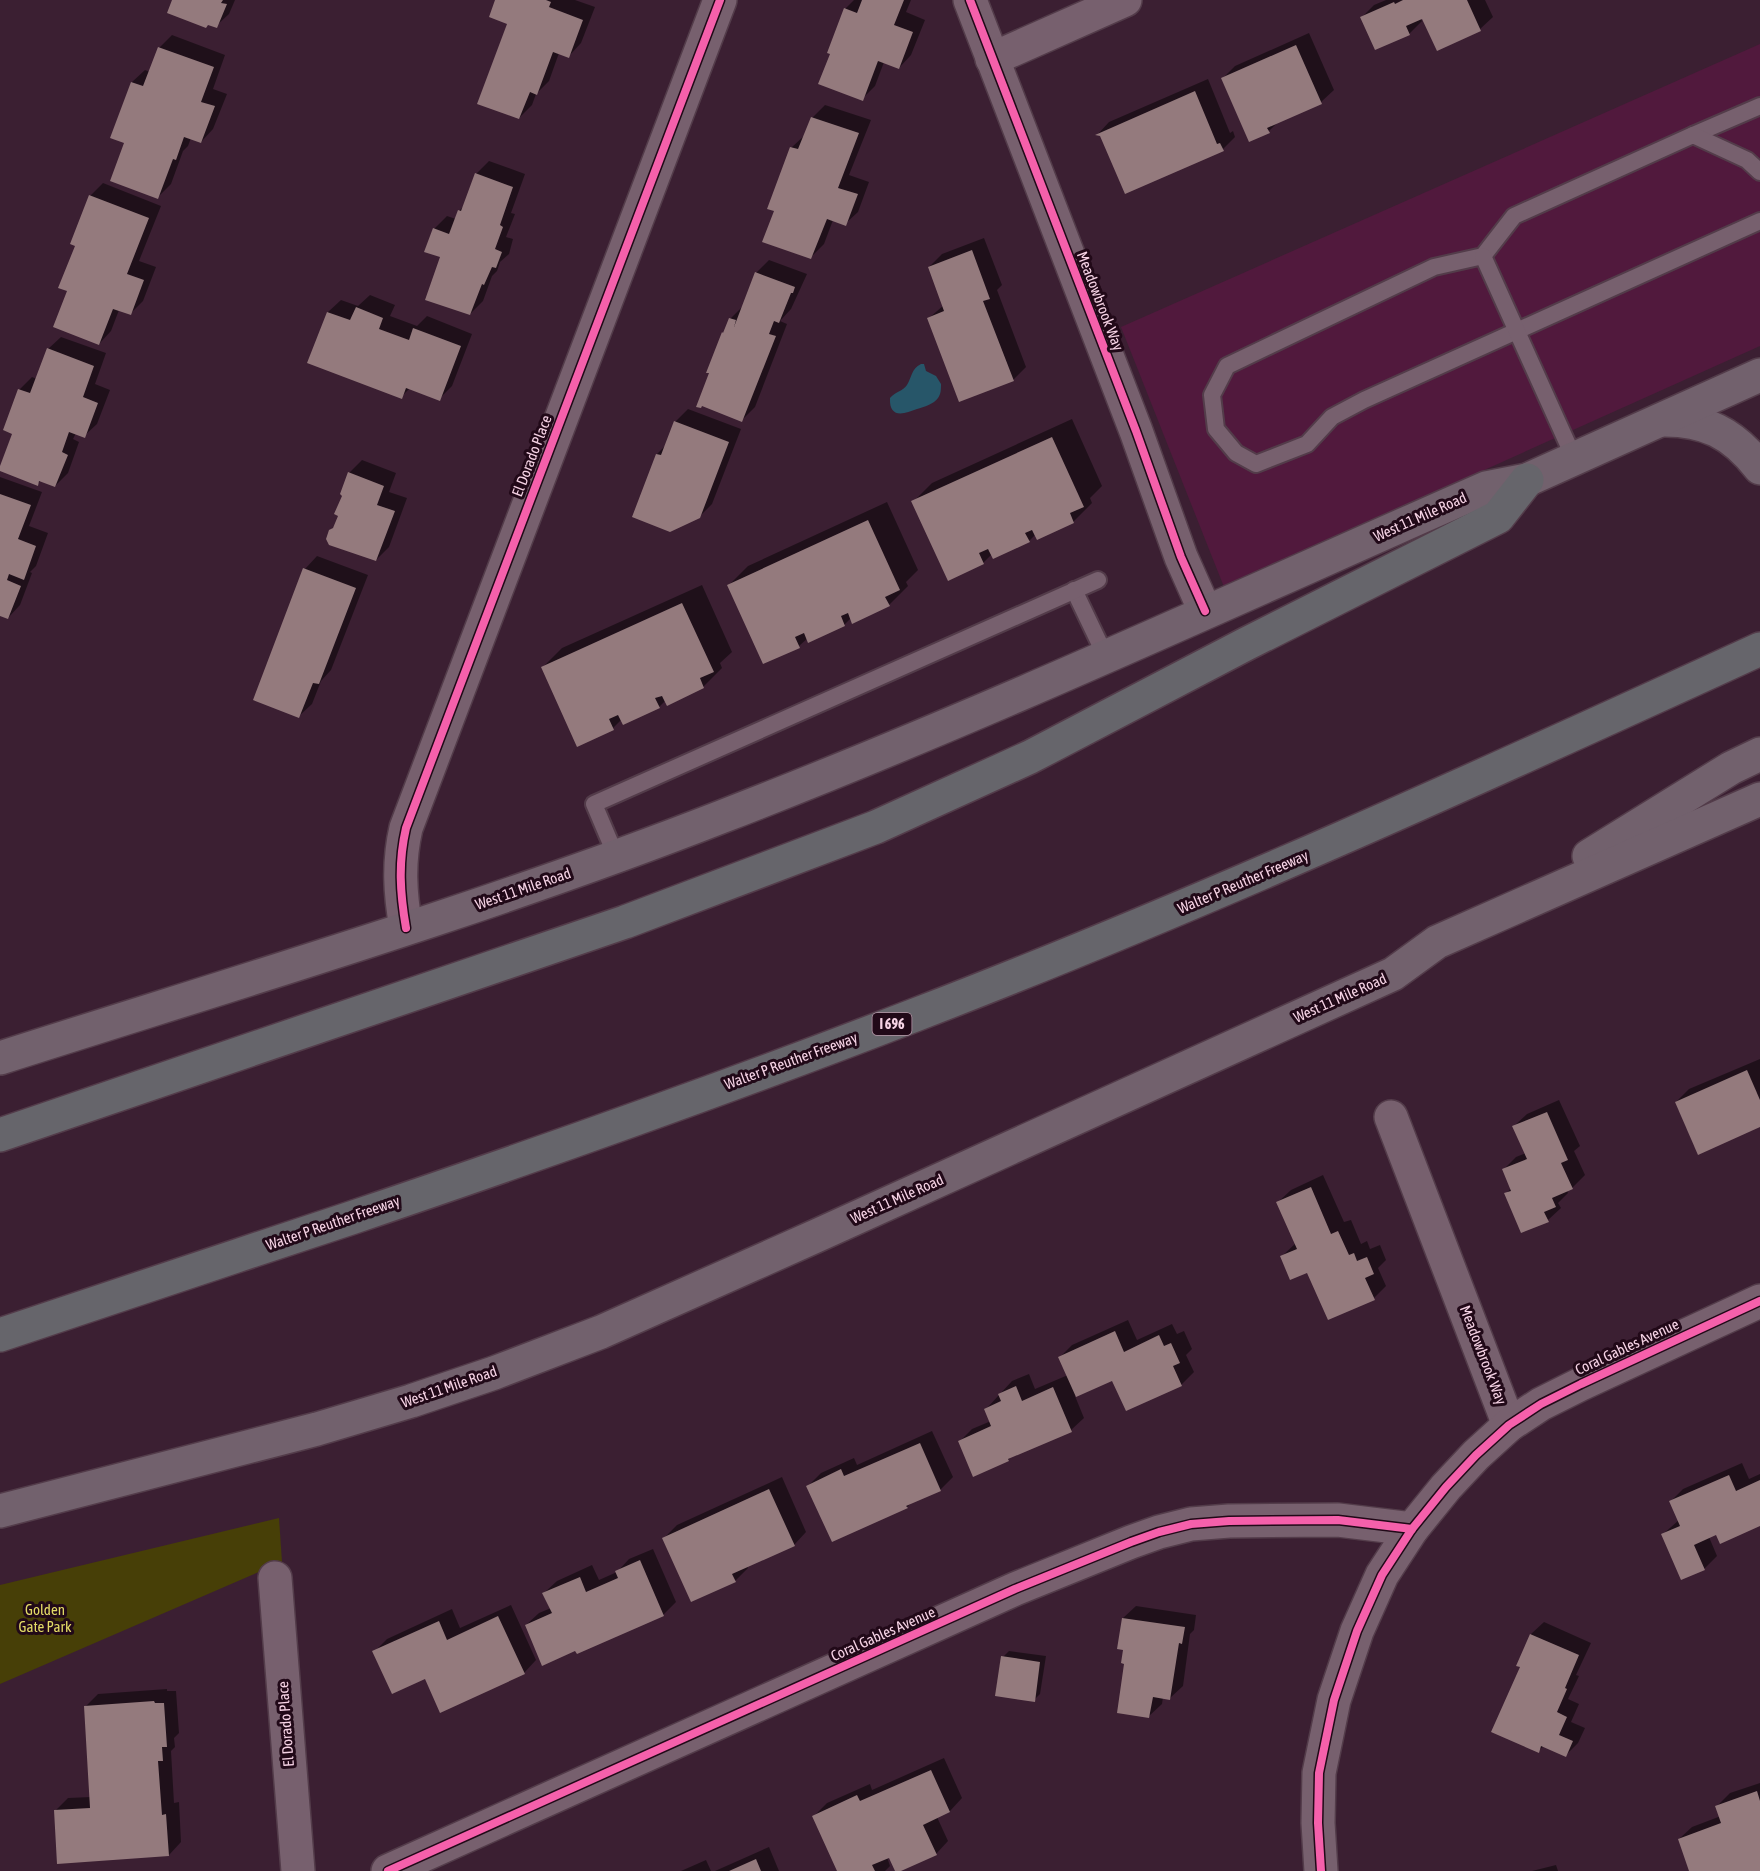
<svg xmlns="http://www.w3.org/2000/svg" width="1760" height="1871" viewBox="0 0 1760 1871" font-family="'Asap Condensed',sans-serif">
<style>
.built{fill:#51193d}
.green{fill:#473f07}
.water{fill:#275669}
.shadow{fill:#0007}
.building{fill:#947a7d}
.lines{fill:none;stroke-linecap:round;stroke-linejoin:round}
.lane-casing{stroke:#533c4a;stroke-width:20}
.street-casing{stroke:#533c4a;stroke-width:36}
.secondary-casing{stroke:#533c4a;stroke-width:36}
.highway-casing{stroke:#533c4a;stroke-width:36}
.lane{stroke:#77606e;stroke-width:16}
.street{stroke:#77606e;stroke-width:33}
.secondary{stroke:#72616d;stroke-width:33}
.highway{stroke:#66656b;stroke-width:33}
.cycleway-casing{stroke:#210918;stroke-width:11}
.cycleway{stroke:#f560ab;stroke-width:8}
.labels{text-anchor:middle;stroke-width:6;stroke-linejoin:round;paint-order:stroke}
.shield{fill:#210918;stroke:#b696a8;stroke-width:1.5}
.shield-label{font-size:14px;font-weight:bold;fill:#f6d3e5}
.street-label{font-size:15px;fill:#f6d3e5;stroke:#210918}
.park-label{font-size:15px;fill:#e3db66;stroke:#210918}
</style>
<rect width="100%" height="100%" fill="#3b1f32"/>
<polygon class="built" points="1760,44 1760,346 1224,587 1121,327"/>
<polygon class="green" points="279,1518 282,1562 0,1684 0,1585"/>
<path class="water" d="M921,364H924L926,371L936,376L941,384C941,389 941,394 938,398C934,404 924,407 917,409C904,414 889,419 890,398C895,392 903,391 907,385C912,377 911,369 921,364Z"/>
<g class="shadow">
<polygon points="174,0 235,0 229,14 216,26"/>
<polygon points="496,0 575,0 595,7 581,43 569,56 559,53 549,81 536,94 532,105 519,118 509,23"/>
<polygon points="854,0 911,0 906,12 925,20 911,55 899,68 884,62 875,86 862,99 832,52 829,52 846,8"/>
<polygon points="1386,0 1485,0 1493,17 1480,29 1423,17 1420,18 1422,21 1409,34 1362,17 1374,5"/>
<polygon points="1309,33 1334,90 1321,102 1279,121 1269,131 1223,78 1235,66"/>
<polygon points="172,35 225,55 213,89 227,94 213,129 201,142 191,138 188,146 183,151 171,184 158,197 126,142 132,82 145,70 150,72 159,48"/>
<polygon points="1208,79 1230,133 1233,131 1235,137 1223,149 1098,134 1109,122"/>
<polygon points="825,105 871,120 849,175 869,182 858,212 845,224 833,220 824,244 811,257 777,210 792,147 805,135 813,117"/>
<polygon points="489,161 525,174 511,213 515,214 506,237 513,239 509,254 500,262 497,271 492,276 483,301 470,314 442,257 434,229 447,216 456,219 459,211 464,206 476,174"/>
<polygon points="103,183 161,206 139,261 156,267 143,301 130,314 119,310 111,331 99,344 69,290 77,245 90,196"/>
<polygon points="984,238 1002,285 997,290 1026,367 1013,380 929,318 944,305 929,267 942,254"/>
<polygon points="769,260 807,274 791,309 780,321 787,324 755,407 742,420 726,330 731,318 744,305 756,273"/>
<polygon points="370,295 395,305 390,316 417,326 427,316 472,334 452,386 439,399 410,388 401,397 309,362 328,312 341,300 358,306"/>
<polygon points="61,337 106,353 95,384 110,390 97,424 84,436 76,433 73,439 79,442 68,473 55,486 41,480 37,484 14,433 19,390 32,377 37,379 48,349"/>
<polygon points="688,409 741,429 712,504 699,517 657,454 667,444 675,422"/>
<polygon points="1072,419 1102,486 1090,498 1092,503 1073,522 1036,534 1029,541 992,554 983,563 913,502 932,483"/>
<polygon points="362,460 396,473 389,492 407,498 389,547 376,560 330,531 336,525 349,473"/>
<polygon points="0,477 42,492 29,526 48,533 36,566 30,572 32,573 20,605 8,618 0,615"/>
<polygon points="887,502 918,570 906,582 908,586 889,605 851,618 844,625 808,638 799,646 729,585 748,566"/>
<polygon points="317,556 368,575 331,670 321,681 312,704 299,716 305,569"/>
<polygon points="702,585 732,652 720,663 722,668 703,687 666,700 659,707 622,719 613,728 543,667 562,648"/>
<polygon points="1760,1059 1760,1125 1676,1102 1689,1089"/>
<polygon points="1559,1100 1580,1146 1574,1151 1585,1175 1572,1188 1567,1190 1568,1193 1558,1203 1561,1208 1548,1220 1506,1194 1511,1188 1503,1170 1516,1157 1526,1153 1514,1126 1527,1114"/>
<polygon points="1323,1175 1344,1222 1351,1220 1361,1244 1367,1241 1370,1249 1380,1245 1386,1260 1378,1268 1386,1286 1374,1298 1308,1271 1282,1256 1296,1243 1278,1202 1291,1190"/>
<polygon points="1128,1320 1137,1340 1172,1324 1177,1334 1184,1331 1192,1349 1186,1355 1194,1372 1181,1385 1113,1379 1075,1396 1084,1418 1071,1430 1013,1455 1008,1460 959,1442 972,1429 991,1421 986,1409 1012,1381 1029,1374 1035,1389 1068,1375 1060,1357 1072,1345"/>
<polygon points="932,1431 953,1477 940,1490 912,1502 907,1507 808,1486 821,1473 854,1458 857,1465"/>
<polygon points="1742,1463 1749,1479 1760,1474 1760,1524 1717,1533 1709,1537 1717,1556 1704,1569 1662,1535 1679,1520 1670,1502 1683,1489"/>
<polygon points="782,1477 806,1532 794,1545 747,1566 748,1568 735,1581 664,1538 677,1525"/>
<polygon points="653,1549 676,1602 663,1615 526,1625 539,1613 551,1608 544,1593 557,1581 592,1565 599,1580 617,1572 629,1559"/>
<polygon points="511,1605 536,1660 524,1673 426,1677 374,1652 387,1639 452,1609 460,1628"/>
<polygon points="1136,1606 1196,1615 1194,1630 1190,1634 1183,1686 1170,1698 1163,1697 1162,1704 1149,1716 1126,1663 1123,1618"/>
<polygon points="1544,1622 1591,1643 1576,1675 1579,1676 1568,1699 1579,1704 1571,1722 1585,1728 1578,1743 1566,1755 1544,1746 1538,1751 1522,1667 1518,1665 1531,1634"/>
<polygon points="1009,1651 1046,1656 1040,1694 1034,1700 1003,1657"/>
<polygon points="167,1689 167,1691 176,1691 179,1733 174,1738 175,1747 171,1751 174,1803 179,1802 181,1842 169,1855 55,1811 68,1798 91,1797 85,1707 98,1694"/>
<polygon points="944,1758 962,1798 950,1811 937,1817 948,1841 936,1854 897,1871 890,1856 887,1857 890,1866 885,1871 838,1871 814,1816 827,1803 870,1784 872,1790"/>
<polygon points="1760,1783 1760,1871 1691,1871 1679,1839 1692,1827 1721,1816 1717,1806 1730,1793"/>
<polygon points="769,1847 779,1871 715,1871"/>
<polygon points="706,1860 711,1871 681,1871"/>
<polygon points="1556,1865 1558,1871 1532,1871"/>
</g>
<g class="building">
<polygon points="172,0 223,0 221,3 227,4 217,28 208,25 206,28 167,13"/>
<polygon points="495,0 546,0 551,2 549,7 583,20 569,58 553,52 537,95 530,92 519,119 477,104 507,24 489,17"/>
<polygon points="862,0 904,0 894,25 913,32 899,69 878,61 863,101 818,84 830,54 827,53 844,8 857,13"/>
<polygon points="1403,0 1467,0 1481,31 1437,51 1422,19 1406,26 1410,35 1375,50 1360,17 1394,2 1395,4"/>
<polygon points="1296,45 1322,104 1267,128 1270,133 1249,142 1221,78"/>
<polygon points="158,47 214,67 201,102 215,106 201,143 184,137 176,160 173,159 158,199 110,181 124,143 110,138 131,82 143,86"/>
<polygon points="1195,91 1217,144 1220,143 1224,151 1125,194 1100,136 1095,135"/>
<polygon points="811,117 859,133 838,188 858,194 846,226 827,219 811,259 762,242 774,211 767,209 790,147 798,149"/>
<polygon points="475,173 513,187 500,225 503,227 495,249 502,252 496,268 492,267 484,285 482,284 470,315 425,300 440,257 424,252 433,228 449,234 458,210 461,211"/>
<polygon points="89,195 149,218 127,274 144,280 131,315 113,309 99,345 53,327 67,291 58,288 75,246 70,244"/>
<polygon points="972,250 990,299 983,301 1014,381 959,402 927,318 944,311 928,267"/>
<polygon points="755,272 795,287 793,293 791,293 779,323 774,321 769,334 776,336 742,422 702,406 701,408 696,407 709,373 706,373 722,332 723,333 729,318 736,320 734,327"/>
<polygon points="356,307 383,318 379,329 409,340 413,328 461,346 440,401 406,388 402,399 307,363 327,312 350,320"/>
<polygon points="47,348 94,366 83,397 98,403 85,438 69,432 62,452 68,455 55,487 39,481 38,486 0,471 0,466 12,434 3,430 18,389 30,393"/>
<polygon points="674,421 729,442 700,518 670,532 632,517 656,454 661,455"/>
<polygon points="1052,437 1084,507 1070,513 1074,523 1037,540 1032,530 1025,533 1030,542 993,559 988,549 979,553 984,564 948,581 911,501"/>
<polygon points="348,472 384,486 377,505 395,511 376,561 329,545 326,539 329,530 333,528 338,516 334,514 342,496 340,494"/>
<polygon points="0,494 31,505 18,539 36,546 24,580 9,574 7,580 21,586 8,619 0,616"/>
<polygon points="868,520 900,590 885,597 890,606 852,624 848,613 841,616 845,626 808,643 804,633 795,637 800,648 763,664 727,585"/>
<polygon points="303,568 356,588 319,684 313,683 299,718 253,700"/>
<polygon points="682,603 714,672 700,678 704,688 667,706 662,696 655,698 660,708 623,725 618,715 609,719 614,730 577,747 541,667"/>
<polygon points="1747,1070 1760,1100 1760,1127 1698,1155 1675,1102"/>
<polygon points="1547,1112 1568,1160 1561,1163 1573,1189 1552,1198 1556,1207 1544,1212 1549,1222 1521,1233 1504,1193 1511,1191 1502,1169 1527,1159 1512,1126"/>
<polygon points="1311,1187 1331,1234 1338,1231 1349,1255 1354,1253 1357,1261 1367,1257 1374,1274 1365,1278 1375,1300 1328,1320 1307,1273 1290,1280 1280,1256 1297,1249 1276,1202"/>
<polygon points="1115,1331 1124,1352 1159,1335 1164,1346 1171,1343 1180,1363 1173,1366 1182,1386 1126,1411 1112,1381 1076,1397 1058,1357"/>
<polygon points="1016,1386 1022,1401 1053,1387 1072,1432 1008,1459 1009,1461 973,1477 958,1441 991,1426 984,1409 1001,1401 998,1394"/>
<polygon points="920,1443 941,1491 906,1506 908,1508 832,1542 806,1486 841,1469 844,1476"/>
<polygon points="1729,1475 1736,1491 1760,1480 1760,1526 1720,1544 1716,1535 1694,1545 1705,1570 1681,1580 1661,1534 1680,1526 1669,1501"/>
<polygon points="769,1489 795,1546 732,1574 736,1582 691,1602 662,1538"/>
<polygon points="640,1560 664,1616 577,1654 575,1651 542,1666 525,1625 552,1613 542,1593 580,1577 586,1592 618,1578 615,1571"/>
<polygon points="498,1616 525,1674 440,1713 425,1679 392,1694 372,1651 439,1621 447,1640"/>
<polygon points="1122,1618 1185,1627 1182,1644 1179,1643 1170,1700 1153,1697 1149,1718 1117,1713 1124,1664 1121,1663 1123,1650 1117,1649"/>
<polygon points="1530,1634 1579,1655 1565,1688 1567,1689 1557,1712 1567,1717 1559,1735 1573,1741 1566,1757 1541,1746 1539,1753 1491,1732 1520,1667 1516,1666"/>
<polygon points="1001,1656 1040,1662 1035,1702 995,1696"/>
<polygon points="154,1701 155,1703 164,1703 167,1747 162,1747 163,1761 158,1761 162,1815 166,1814 169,1856 57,1864 54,1810 90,1808 84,1706"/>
<polygon points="931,1770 950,1812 923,1825 937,1855 901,1871 895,1871 889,1858 872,1865 875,1871 837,1871 812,1816 857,1795 860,1801"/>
<polygon points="1757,1791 1760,1801 1760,1871 1689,1871 1678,1839 1721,1823 1715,1806"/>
<polygon points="756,1859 761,1871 729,1871"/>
</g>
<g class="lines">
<g class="lane-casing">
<g id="lane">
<polyline points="1693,135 1760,106"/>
<polyline points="1760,172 1747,160 1693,135 1514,216 1483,256 1434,267 1227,366 1212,395 1216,429 1236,453 1256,464 1307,444 1332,417 1364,400 1760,221"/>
<polyline points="1483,256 1574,458"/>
<polyline points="1074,590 1106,657"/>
<polyline points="616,856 594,804 1098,580"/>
</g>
</g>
<g class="street-casing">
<g id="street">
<polyline points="970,0 1136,431 1181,557 1205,611"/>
<polyline points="992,59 1125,0"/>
<path d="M406,928C400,893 398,863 406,828L720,0"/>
<polyline points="1391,1117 1509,1425"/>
<polyline points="275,1578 298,1871"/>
<polyline points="388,1871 1015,1589 1131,1542 1159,1532 1191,1524 1229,1521 1338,1520 1412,1529"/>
<polyline points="1321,1871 1318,1823 1319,1773 1334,1700 1357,1631 1382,1575 1412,1529 1446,1487 1476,1455 1509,1425 1541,1404 1581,1384 1760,1301"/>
</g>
</g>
<g class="secondary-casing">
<g id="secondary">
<path d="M1661,420C1705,419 1733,433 1760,468"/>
<polyline points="1589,856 1731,768 1760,754"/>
<path d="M0,1058C241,981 485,909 721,817C980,717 1232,600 1486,488L1527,480L1760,375"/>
<polyline points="0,1511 317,1429 411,1401 494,1373 601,1332 816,1236 1393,974 1437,942 1760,799"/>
</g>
</g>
<g class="highway-casing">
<g id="highway">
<polyline points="0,1135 625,922 876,827 1030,757 1246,644 1498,517 1527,480"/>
<path d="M0,1335C117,1295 234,1257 351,1218C540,1154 729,1087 915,1015C1201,905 1481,777 1760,649"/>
</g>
</g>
<use href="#lane" class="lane"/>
<use href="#street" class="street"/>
<use href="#secondary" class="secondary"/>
<use href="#highway" class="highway"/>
<g class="cycleway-casing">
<g id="cycleway">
<polyline points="970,0 1136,431 1181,557 1205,611"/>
<path d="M406,928C400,893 398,863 406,828L720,0"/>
<polyline points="388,1871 1015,1589 1131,1542 1159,1532 1191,1524 1229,1521 1338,1520 1412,1529"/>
<polyline points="1321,1871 1318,1823 1319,1773 1334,1700 1357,1631 1382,1575 1412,1529 1446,1487 1476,1455 1509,1425 1541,1404 1581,1384 1760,1301"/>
</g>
</g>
<use href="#cycleway" class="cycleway"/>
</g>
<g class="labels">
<rect class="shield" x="872.5" y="1013" width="39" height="22" rx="4.5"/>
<g class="shield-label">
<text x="892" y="1029">I 696</text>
</g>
<g class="street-label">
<text transform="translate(1100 301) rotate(69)" y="5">Meadowbrook Way</text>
<text transform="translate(532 456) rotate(-69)" y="5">El Dorado Place</text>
<text transform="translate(1420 517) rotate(-24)" y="5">West 11 Mile Road</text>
<text transform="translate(1243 882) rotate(-23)" y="5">Walter P Reuther Freeway</text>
<text transform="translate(523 889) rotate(-19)" y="5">West 11 Mile Road</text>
<text transform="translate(1340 998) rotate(-24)" y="5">West 11 Mile Road</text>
<text transform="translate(791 1061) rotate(-20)" y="5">Walter P Reuther Freeway</text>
<text transform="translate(897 1199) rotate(-24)" y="5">West 11 Mile Road</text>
<text transform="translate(333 1223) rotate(-19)" y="5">Walter P Reuther Freeway</text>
<text transform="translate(1627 1347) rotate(-25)" y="5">Coral Gables Avenue</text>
<text transform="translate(1483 1355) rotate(69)" y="5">Meadowbrook Way</text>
<text transform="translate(449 1387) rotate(-19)" y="5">West 11 Mile Road</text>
<text transform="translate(883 1634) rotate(-24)" y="5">Coral Gables Avenue</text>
<text transform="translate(286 1724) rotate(-94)" y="5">El Dorado Place</text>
</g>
<g class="park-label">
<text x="45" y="1615">Golden<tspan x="45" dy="17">Gate Park</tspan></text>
</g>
</g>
</svg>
